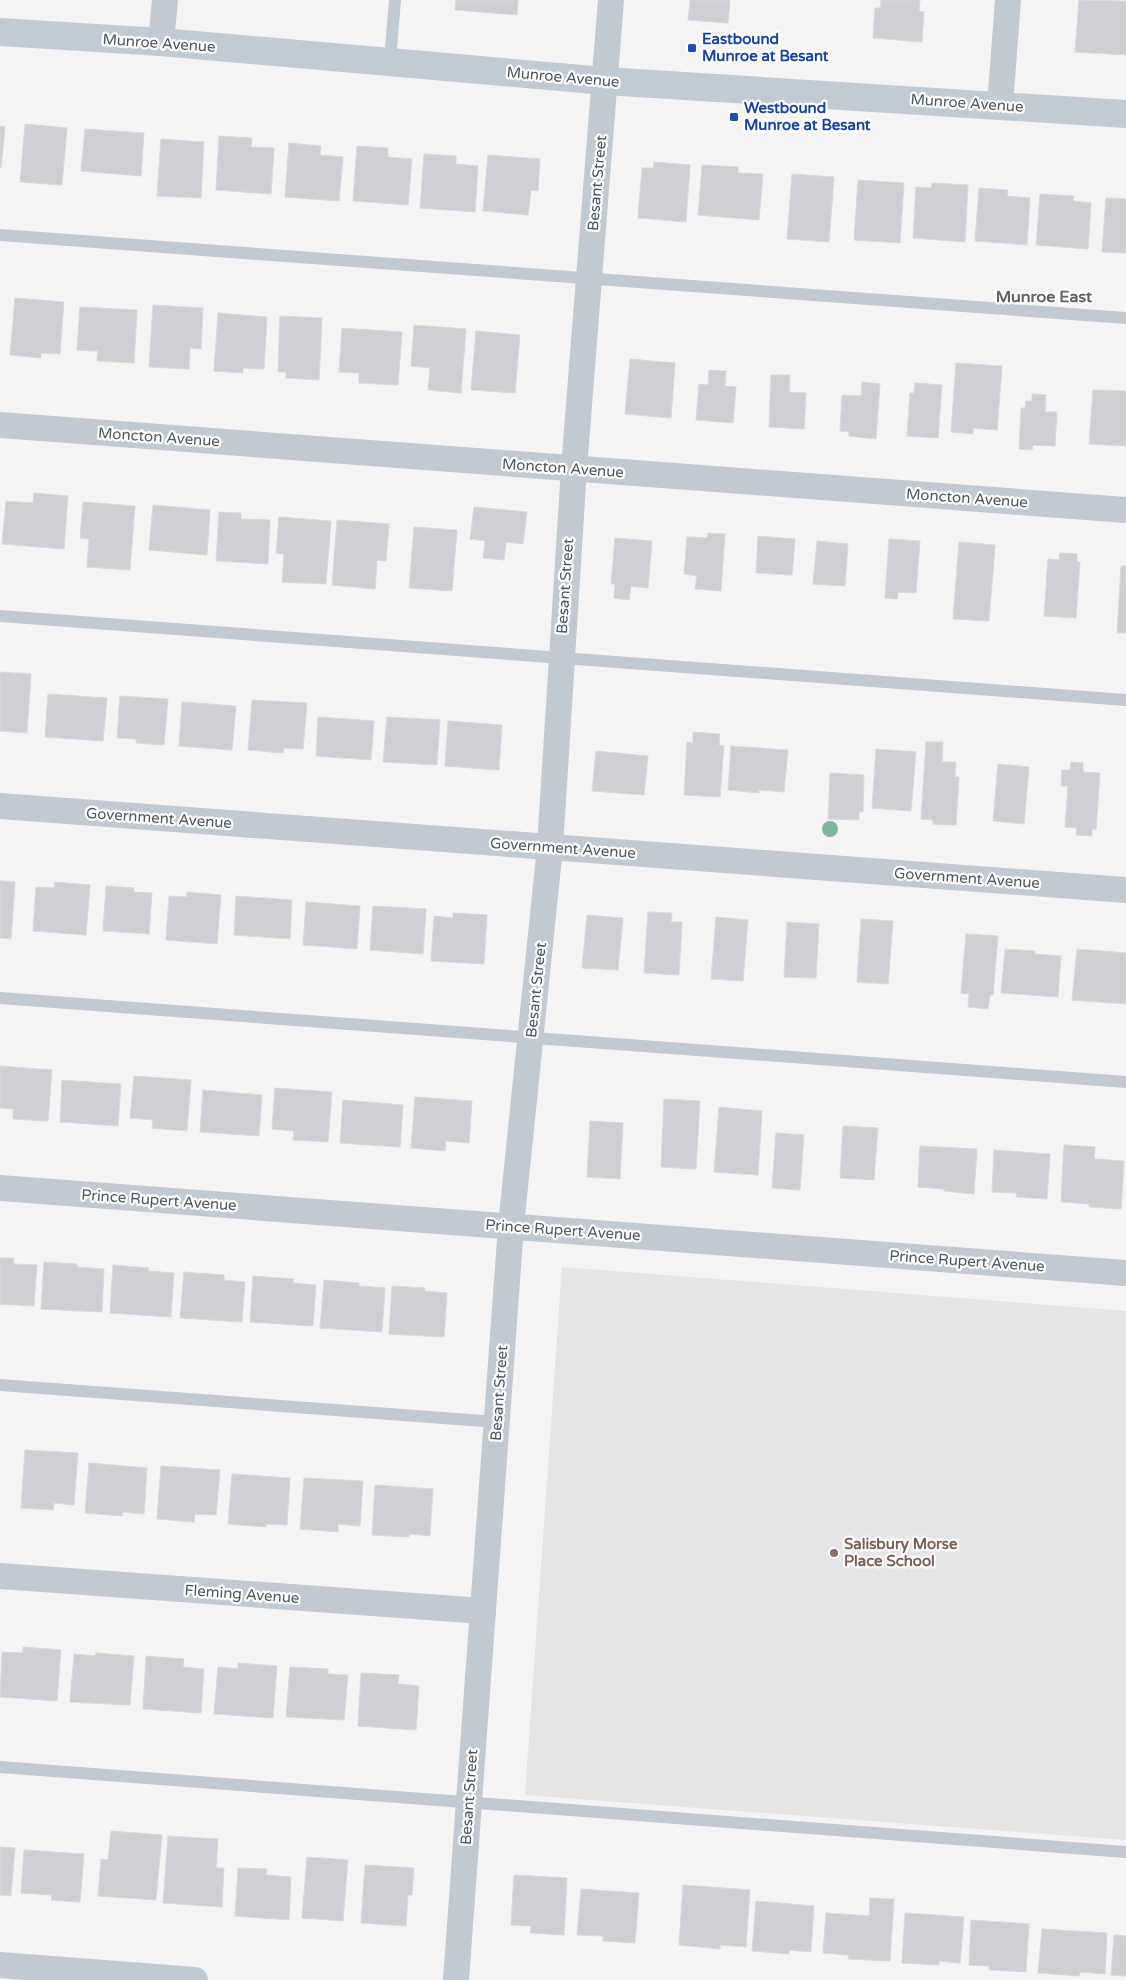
<svg xmlns="http://www.w3.org/2000/svg" width="1126" height="1980" viewBox="0 0 1126 1980" font-family="'Varela Round',sans-serif">
<style>
.education{fill:#e6e4e5}
.building{fill:#cdcfd5;stroke:#d7d9de}
.lines{fill:none;stroke-linecap:round;stroke-linejoin:round}
.lane{stroke:#c1cad2;stroke-width:12}
.street{stroke:#c1cad2;stroke-width:26}
.secondary{stroke:#c1cbd6;stroke-width:28}
.tree{fill:#7bb799}
.transit-dot{fill:#1a4fb4;stroke:#fff;stroke-width:2}
.education-dot{fill:#8d6e63;stroke:#fff;stroke-width:2}
.labels{text-anchor:middle;stroke-width:4.5;stroke-linejoin:round;paint-order:stroke}
.transit-label{font-size:15px;font-weight:bold;fill:#164399;stroke:#fff;text-anchor:start}
.street-label{font-size:15px;fill:#4a5661;stroke:#fff}
.education-label{font-size:15px;font-weight:bold;fill:#785e54;stroke:#fff;text-anchor:start}
.neighbourhood-label{font-size:16px;font-weight:bold;fill:#5f6368;stroke:#fff}
</style>
<rect width="100%" height="100%" fill="#f5f3f3"/>
<polygon class="education" points="562,1267 1126,1311 1126,1840 525,1795"/>
<g class="building">
<polygon points="456,0 518,0 517,15 455,10"/>
<polygon points="690,0 730,0 728,23 688,20"/>
<polygon points="881,0 920,0 919,11 924,12 922,42 873,38 875,8 880,8"/>
<polygon points="1079,0 1126,1 1126,55 1075,52"/>
<polygon points="25,124 67,128 62,185 20,182"/>
<polygon points="0,126 5,127 1,168 0,168"/>
<polygon points="85,129 144,133 141,176 81,171"/>
<polygon points="219,136 252,138 251,147 274,148 271,194 216,190"/>
<polygon points="161,139 204,142 201,198 157,196"/>
<polygon points="289,143 321,146 320,155 343,157 339,201 285,197"/>
<polygon points="357,146 388,148 388,157 412,159 408,205 353,201"/>
<polygon points="424,154 456,156 456,164 478,166 475,212 420,208"/>
<polygon points="488,155 540,159 538,191 531,190 528,215 483,211"/>
<polygon points="654,162 690,165 686,222 638,218 642,168 653,168"/>
<polygon points="702,165 738,167 738,173 763,174 759,220 698,215"/>
<polygon points="792,174 834,177 829,242 787,239"/>
<polygon points="858,180 904,183 900,243 854,240"/>
<polygon points="932,183 968,185 965,242 913,238 916,187 931,188"/>
<polygon points="979,188 1008,190 1007,196 1030,198 1027,245 975,241"/>
<polygon points="1040,194 1074,196 1073,201 1091,203 1088,249 1036,245"/>
<polygon points="1106,198 1126,199 1126,253 1102,252"/>
<polygon points="15,298 64,302 60,354 41,353 41,358 10,355"/>
<polygon points="153,305 203,308 201,349 190,348 189,369 149,367"/>
<polygon points="80,307 137,310 134,363 97,361 98,351 77,350"/>
<polygon points="218,313 267,317 264,369 243,368 243,373 214,371"/>
<polygon points="280,316 322,318 319,380 286,378 286,372 278,372"/>
<polygon points="414,325 466,329 461,393 428,390 430,368 411,366"/>
<polygon points="342,328 402,332 398,385 359,383 359,373 339,372"/>
<polygon points="476,331 520,335 515,393 471,390"/>
<polygon points="630,359 675,363 671,418 625,414"/>
<polygon points="956,363 1002,366 997,430 973,428 973,434 951,432"/>
<polygon points="709,370 726,371 725,386 736,387 733,423 696,420 699,384 708,385"/>
<polygon points="771,375 790,375 789,392 806,393 804,429 769,427"/>
<polygon points="862,382 880,384 876,439 849,436 849,432 840,431 842,395 861,396"/>
<polygon points="915,383 942,385 938,438 907,436 910,393 914,393"/>
<polygon points="1093,390 1126,391 1126,446 1089,444"/>
<polygon points="1032,394 1046,395 1045,412 1057,412 1055,446 1033,445 1032,450 1019,449 1021,408 1025,408 1026,401 1032,401"/>
<polygon points="34,493 68,496 64,549 2,544 6,501 33,503"/>
<polygon points="83,502 135,506 130,570 87,567 89,539 80,538"/>
<polygon points="153,505 210,510 207,555 149,550"/>
<polygon points="474,507 527,512 523,544 506,542 504,560 483,558 485,541 470,539"/>
<polygon points="219,512 241,513 241,519 270,520 268,564 216,561"/>
<polygon points="279,517 331,521 326,584 282,582 284,554 276,553"/>
<polygon points="337,520 389,524 386,561 377,560 375,589 332,585"/>
<polygon points="414,527 457,530 452,591 409,588"/>
<polygon points="708,533 725,534 721,591 695,589 697,576 684,574 687,537 707,538"/>
<polygon points="758,536 795,539 792,575 756,573"/>
<polygon points="615,538 652,541 648,588 631,586 629,600 614,598 615,584 611,584"/>
<polygon points="889,539 920,541 916,593 898,592 897,599 885,598"/>
<polygon points="817,541 848,544 845,586 813,584"/>
<polygon points="959,542 995,545 989,621 953,619"/>
<polygon points="1060,553 1077,554 1077,562 1080,562 1076,618 1044,616 1048,559 1059,560"/>
<polygon points="1121,566 1126,566 1126,633 1117,633"/>
<polygon points="0,672 31,674 27,733 0,731"/>
<polygon points="48,694 107,698 103,741 45,737"/>
<polygon points="120,696 168,699 164,745 136,743 136,739 117,738"/>
<polygon points="252,700 307,703 303,749 284,748 283,753 248,750"/>
<polygon points="182,702 236,706 232,750 179,746"/>
<polygon points="318,717 374,721 371,760 316,756"/>
<polygon points="387,717 440,720 437,765 383,762"/>
<polygon points="448,721 502,725 499,770 445,766"/>
<polygon points="693,732 720,734 719,745 724,746 720,797 684,795 687,742 693,743"/>
<polygon points="926,742 943,742 942,762 956,762 955,777 959,777 956,825 933,824 933,820 921,819"/>
<polygon points="731,746 788,750 784,792 759,790 759,793 728,790"/>
<polygon points="876,749 916,752 911,811 872,808"/>
<polygon points="596,751 648,756 644,795 592,791"/>
<polygon points="1071,762 1083,763 1083,772 1100,773 1096,829 1092,829 1092,836 1076,835 1077,828 1065,827 1068,786 1061,786 1062,770 1070,770"/>
<polygon points="998,764 1029,767 1024,824 993,821"/>
<polygon points="830,773 864,775 863,812 859,812 859,820 828,819"/>
<polygon points="0,881 15,882 11,939 0,938"/>
<polygon points="55,882 90,885 86,935 33,931 36,887 54,888"/>
<polygon points="106,886 134,888 134,892 152,893 149,934 103,931"/>
<polygon points="187,892 221,895 217,944 166,940 169,896 187,897"/>
<polygon points="236,896 292,900 290,939 234,935"/>
<polygon points="306,902 360,906 357,949 303,945"/>
<polygon points="373,906 426,909 423,954 370,950"/>
<polygon points="648,912 672,913 671,922 682,922 679,975 644,973"/>
<polygon points="453,913 487,915 484,964 431,961 434,916 453,918"/>
<polygon points="587,915 623,918 618,970 582,968"/>
<polygon points="716,917 748,920 743,981 711,979"/>
<polygon points="861,919 893,921 888,984 857,982"/>
<polygon points="787,922 819,924 816,978 784,977"/>
<polygon points="966,934 998,936 993,995 990,995 988,1009 968,1007 969,994 961,993"/>
<polygon points="1005,949 1035,951 1035,954 1061,956 1058,997 1001,993"/>
<polygon points="1077,949 1126,953 1126,1004 1072,1000"/>
<polygon points="0,1066 52,1070 48,1121 13,1119 13,1109 0,1108"/>
<polygon points="134,1076 191,1080 187,1131 152,1128 153,1120 130,1118"/>
<polygon points="62,1080 121,1084 118,1126 60,1122"/>
<polygon points="275,1088 332,1092 328,1142 293,1140 294,1131 272,1129"/>
<polygon points="203,1090 262,1095 259,1136 200,1132"/>
<polygon points="415,1097 472,1101 469,1143 446,1141 445,1151 411,1148"/>
<polygon points="664,1099 700,1101 696,1169 661,1167"/>
<polygon points="343,1100 403,1105 400,1147 340,1143"/>
<polygon points="719,1107 762,1111 758,1175 714,1172"/>
<polygon points="590,1121 623,1123 620,1179 587,1177"/>
<polygon points="843,1126 878,1128 874,1180 840,1178"/>
<polygon points="776,1133 804,1135 800,1190 772,1188"/>
<polygon points="1064,1145 1095,1147 1094,1159 1124,1161 1121,1209 1089,1207 1089,1204 1061,1202"/>
<polygon points="920,1146 977,1149 974,1194 944,1191 944,1189 918,1187"/>
<polygon points="994,1150 1050,1154 1047,1199 1016,1197 1017,1193 992,1192"/>
<polygon points="0,1258 14,1258 14,1264 37,1265 34,1306 0,1304"/>
<polygon points="44,1262 77,1264 77,1267 104,1269 102,1312 41,1309"/>
<polygon points="113,1265 149,1268 148,1271 174,1273 171,1317 110,1313"/>
<polygon points="184,1272 224,1275 224,1280 245,1282 242,1322 180,1318"/>
<polygon points="253,1276 294,1279 293,1283 316,1285 313,1326 250,1322"/>
<polygon points="324,1280 359,1283 359,1286 385,1288 382,1332 320,1328"/>
<polygon points="392,1286 425,1288 424,1291 447,1293 444,1337 389,1334"/>
<polygon points="25,1450 78,1453 74,1505 54,1503 53,1510 21,1508"/>
<polygon points="89,1463 147,1468 144,1514 123,1512 122,1516 85,1513"/>
<polygon points="161,1466 220,1470 216,1515 195,1514 194,1522 157,1519"/>
<polygon points="232,1474 290,1478 287,1525 266,1524 266,1527 228,1524"/>
<polygon points="304,1478 363,1481 360,1526 338,1524 338,1532 300,1529"/>
<polygon points="375,1485 433,1489 430,1536 409,1534 409,1537 372,1535"/>
<polygon points="23,1647 61,1650 57,1701 0,1697 2,1652 23,1653"/>
<polygon points="96,1653 134,1656 130,1705 70,1702 74,1654 95,1656"/>
<polygon points="146,1656 184,1659 183,1667 204,1669 201,1713 143,1709"/>
<polygon points="238,1663 277,1666 273,1718 214,1714 218,1667 238,1669"/>
<polygon points="290,1667 328,1669 328,1674 348,1675 344,1720 286,1717"/>
<polygon points="361,1673 399,1675 398,1684 419,1686 416,1730 358,1726"/>
<polygon points="111,1831 162,1835 156,1900 98,1896 101,1859 108,1860"/>
<polygon points="168,1836 218,1839 216,1868 224,1868 222,1907 163,1903"/>
<polygon points="0,1847 15,1848 11,1896 0,1895"/>
<polygon points="24,1850 84,1854 80,1902 51,1900 52,1895 21,1893"/>
<polygon points="307,1857 348,1860 343,1921 302,1918"/>
<polygon points="365,1865 414,1868 412,1895 408,1895 406,1926 361,1923"/>
<polygon points="238,1868 267,1869 266,1875 291,1877 289,1920 235,1916"/>
<polygon points="514,1875 567,1878 564,1935 530,1933 531,1926 511,1925"/>
<polygon points="683,1885 750,1890 746,1947 720,1945 720,1949 679,1945"/>
<polygon points="581,1889 639,1893 635,1943 603,1941 603,1936 577,1935"/>
<polygon points="870,1898 894,1899 890,1961 848,1959 849,1955 823,1953 826,1913 869,1916"/>
<polygon points="756,1901 814,1906 811,1952 789,1950 789,1954 752,1951"/>
<polygon points="905,1913 964,1917 960,1963 939,1961 939,1965 902,1963"/>
<polygon points="971,1920 1029,1924 1026,1972 989,1970 989,1966 969,1965"/>
<polygon points="1042,1929 1107,1933 1105,1974 1080,1972 1079,1976 1038,1973"/>
<polygon points="1114,1935 1126,1936 1126,1976 1111,1975"/>
</g>
<g class="lines">
<g class="lane">
<polyline points="390,61 395,0"/>
<polyline points="0,235 1126,318"/>
<polyline points="0,616 1126,700"/>
<polyline points="0,998 1126,1082"/>
<polyline points="0,1385 497,1422"/>
<polyline points="0,1767 1126,1852"/>
</g>
<g class="street">
<polyline points="161,42 165,0"/>
<polyline points="1000,105 1008,0"/>
<polyline points="0,425 1126,510"/>
<polyline points="0,806 1126,890"/>
<polyline points="0,1188 1126,1273"/>
<polyline points="0,1576 483,1611"/>
<polyline points="0,1965 195,1980"/>
<polyline points="456,1980 511,1226 550,847 574,468 611,0"/>
</g>
<polyline class="secondary" points="0,32 161,42 605,81 1126,114"/>
</g>
<circle class="tree" cx="830" cy="829" r="8"/>
<g class="transit-dot">
<rect x="687" y="43" width="10" height="10" rx="2.5"/>
<rect x="729" y="112" width="10" height="10" rx="2.5"/>
</g>
<circle class="education-dot" cx="834" cy="1553" r="5"/>
<g class="labels">
<g class="transit-label">
<text x="702" y="44">Eastbound<tspan x="702" dy="17">Munroe at Besant</tspan></text>
<text x="744" y="113">Westbound<tspan x="744" dy="17">Munroe at Besant</tspan></text>
</g>
<g class="street-label">
<text transform="translate(159 43) rotate(4)" y="5">Munroe Avenue</text>
<text transform="translate(563 77) rotate(5)" y="5">Munroe Avenue</text>
<text transform="translate(967 103) rotate(4)" y="5">Munroe Avenue</text>
<text transform="translate(597 183) rotate(-85)" y="5">Besant Street</text>
<text transform="translate(159 437) rotate(4)" y="5">Moncton Avenue</text>
<text transform="translate(563 468) rotate(4)" y="5">Moncton Avenue</text>
<text transform="translate(967 498) rotate(4)" y="5">Moncton Avenue</text>
<text transform="translate(565 586) rotate(-86)" y="5">Besant Street</text>
<text transform="translate(159 818) rotate(4)" y="5">Government Avenue</text>
<text transform="translate(563 848) rotate(4)" y="5">Government Avenue</text>
<text transform="translate(967 878) rotate(4)" y="5">Government Avenue</text>
<text transform="translate(536 990) rotate(-84)" y="5">Besant Street</text>
<text transform="translate(159 1200) rotate(4)" y="5">Prince Rupert Avenue</text>
<text transform="translate(563 1230) rotate(4)" y="5">Prince Rupert Avenue</text>
<text transform="translate(967 1261) rotate(4)" y="5">Prince Rupert Avenue</text>
<text transform="translate(499 1393) rotate(-86)" y="5">Besant Street</text>
<text transform="translate(242 1594) rotate(4)" y="5">Fleming Avenue</text>
<text transform="translate(469 1797) rotate(-86)" y="5">Besant Street</text>
</g>
<g class="education-label">
<text x="844" y="1549">Salisbury Morse<tspan x="844" dy="17">Place School</tspan></text>
</g>
<g class="neighbourhood-label">
<text x="1044" y="302">Munroe East</text>
</g>
</g>
</svg>
